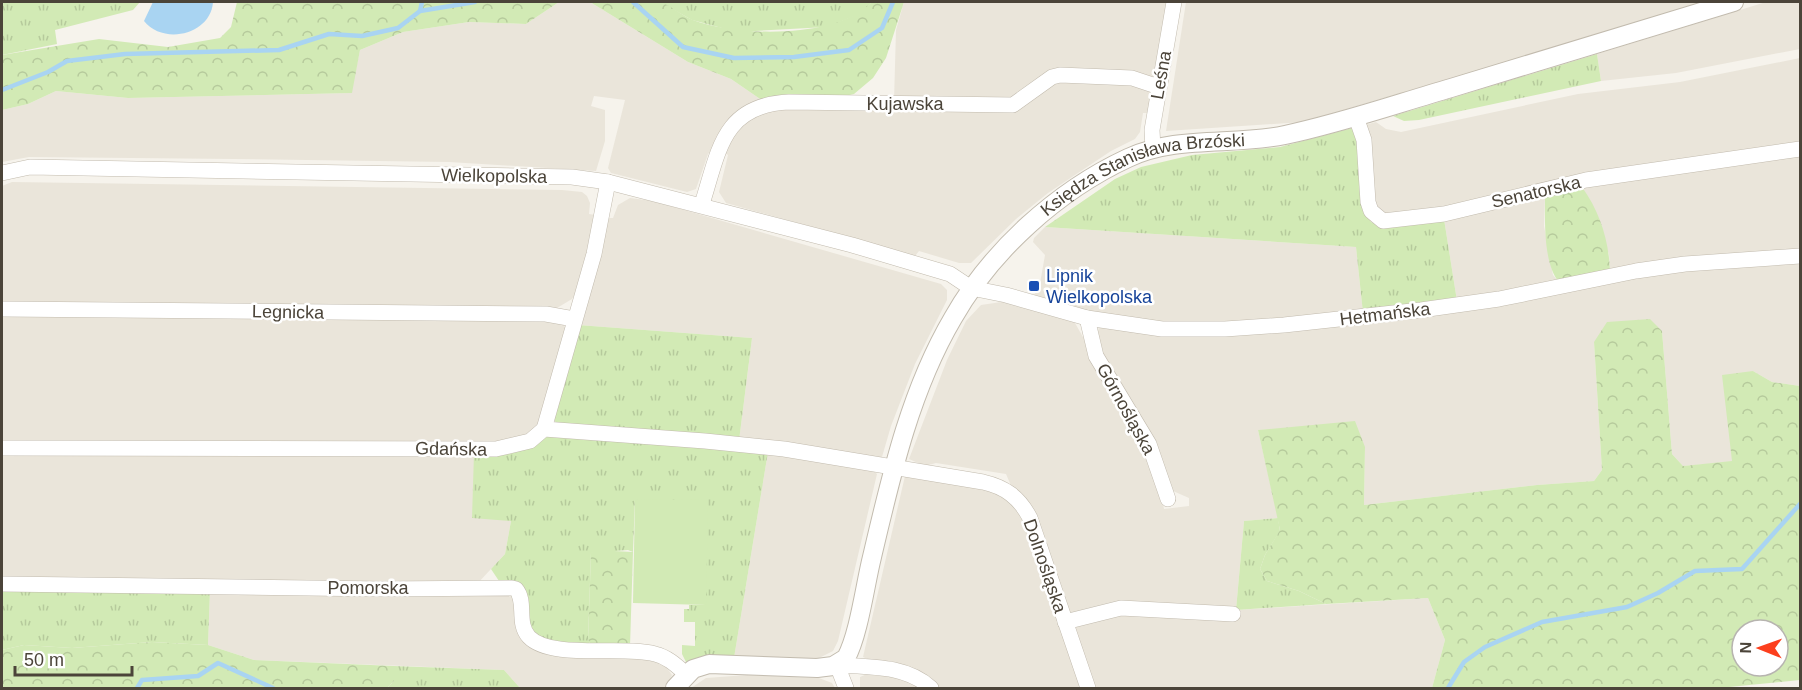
<svg xmlns="http://www.w3.org/2000/svg" width="1802" height="690" viewBox="0 0 1802 690" font-family="Arial,sans-serif">
<style>
.residential{fill:#eae5da}
.grass{fill:url(#grass-tufts)}
.forest{fill:url(#forest-crowns);fill-rule:evenodd}
.pitch{fill:#d2eab5}
.water{fill:#a9d4f2}
.lines{fill:none;stroke-linecap:round;stroke-linejoin:round}
.stream{stroke:#a9d4f2;stroke-width:4.5}
.minor-casing{stroke:#c2bbae;stroke-width:16}
.tertiary-casing{stroke:#c2bbae;stroke-width:20}
.minor{stroke:#fff;stroke-width:15}
.tertiary{stroke:#fff;stroke-width:18}
.transit-dot{fill:#1a4fb4;stroke:#fff;stroke-width:2}
.labels{text-anchor:middle;stroke-width:5;stroke-linejoin:round;paint-order:stroke}
.street-label{font-size:18px;fill:#4b4439;stroke:#fff}
.transit-label{font-size:18px;fill:#164399;stroke:#fff;text-anchor:start}
</style>
<defs>
<pattern id="grass-tufts" width="24" height="20" patternUnits="userSpaceOnUse" patternTransform="scale(1.5)"><rect width="24" height="20" fill="#d2eab5"/><path d="M3 7l-1-3M5 7V3M7 7l1-3M15 17l-1-3M17 17v-4M19 17l1-3" fill="none" stroke="#b6ca9c"/></pattern>
<pattern id="forest-crowns" width="20" height="18" patternUnits="userSpaceOnUse" patternTransform="scale(1.5)"><rect width="20" height="18" fill="#d2eab5"/><path d="M2 6a3 3 0 1 1 6 0M12 15a3 3 0 1 1 6 0" fill="none" stroke="#b6ca9c"/></pattern>
</defs>
<rect width="100%" height="100%" fill="#f6f3ec"/>
<g class="residential">
<polygon points="559,2 590,2 688,62 731,79 763,101 708,154 696,189 687,192 611,173 608,168 625,100 594,96 591,106 605,110 605,141 596,171 449,162 234,159 29,157 2,162 2,110 28,104 56,91 128,98 351,93 360,50 403,32 469,22 526,24"/>
<polygon points="904,2 1169,2 1157,77 1064,70 1017,98 894,101 896,30"/>
<polygon points="1186,2 1710,2 1303,122 1166,131"/>
<polygon points="1766,2 1800,2 1800,49 1676,73 1601,81 1597,54"/>
<polygon points="1800,58 1800,144 1390,216 1374,206 1365,125 1376,122 1386,129 1401,132 1578,94 1680,82"/>
<polygon points="1055,80 1146,85 1152,95 1149,113 1143,113 1140,132 1135,139 1111,151 1048,193 1016,219 971,263 959,263 919,251 915,256 726,203 719,192 728,155 723,152 728,137 762,108 1007,110"/>
<polygon points="1800,153 1800,252 1610,271 1609,254 1582,187"/>
<polygon points="12,182 562,190 582,192 587,196 590,203 589,214 595,215 592,242 578,289 572,299 557,308 2,303 2,186"/>
<polygon points="1545,196 1544,226 1553,275 1559,282 1457,301 1444,219"/>
<polygon points="630,198 653,201 941,284 947,290 947,300 915,364 891,426 882,457 876,460 739,441 752,338 578,325 608,218 613,218 618,205"/>
<polygon points="1045,227 1356,247 1363,313 1181,327 1114,317 1031,298 1039,289 1045,255 1033,242 1034,238"/>
<polygon points="1800,260 1800,386 1772,382 1753,371 1732,462 1683,466 1672,454 1662,331 1594,342 1602,470 1594,481 1537,485 1364,505 1365,447 1303,428 1258,430 1278,518 1244,521 1236,610 1428,598 1445,640 1432,688 1093,688 1066,614 1006,474 936,463 925,466 909,459 947,360 966,321 981,305 1008,301 1065,317 1075,323 1144,445 1159,483 1164,509 1189,506 1189,498 1173,491 1166,479 1105,365 1097,334 1099,327 1188,334 1639,273"/>
<polygon points="2,315 540,321 557,322 564,325 566,330 542,419 529,435 495,445 2,442"/>
<polygon points="768,452 870,468 877,474 838,641 833,651 819,658 820,661 734,658"/>
<polygon points="2,453 474,453 511,521 505,554 477,584 2,579"/>
<polygon points="905,476 998,491 1023,515 1083,688 937,688 863,657"/>
<polygon points="210,591 513,592 520,630 661,660 672,675 666,688 520,688 504,670 254,660 208,645"/>
<polygon points="867,674 900,675 925,688 860,688 860,677"/>
<polygon points="747,675 819,678 832,683 835,688 691,688 706,678"/>
</g>
<g class="grass">
<polygon points="2,2 140,2 133,10 55,30 57,44 2,55"/>
<polygon points="660,2 872,2 862,13 827,27 737,32 692,20"/>
<polygon points="1597,54 1601,81 1419,120 1404,121 1393,116"/>
<polygon points="1356,127 1367,214 1371,222 1380,225 1444,219 1457,301 1363,313 1356,247 1045,227 1115,179 1141,167 1192,155 1280,147"/>
<polygon points="578,325 752,338 739,441 558,425 554,420"/>
<polygon points="549,436 768,452 734,658 687,664 682,654 682,645 695,646 695,622 684,622 684,609 689,609 689,605 705,605 635,499 633,552 628,550 591,553 588,640 592,646 554,642 532,633 524,597 501,584 491,569 505,554 511,521 472,518 474,453 526,448"/>
<polygon points="1278,518 1280,531 1265,555 1260,569 1267,581 1299,591 1326,604 1236,610 1244,521"/>
<polygon points="2,589 210,591 208,645 152,642 72,648 24,645 2,650"/>
<polygon points="394,666 504,670 520,688 387,688 394,681"/>
</g>
<g class="forest">
<polygon points="237,2 559,2 526,24 469,22 403,32 360,50 352,93 128,98 56,91 28,104 2,110 2,55 99,39 168,47 220,38 231,27"/>
<path d="M573,2C591,2 646,0 660,2C672,6 681,15 693,20C738,37 837,39 872,2H904L886,58L873,78L854,94L832,99L763,101L731,79L688,62L590,2Z"/>
<path d="M1582,187C1600,212 1609,241 1610,271L1559,282C1543,264 1545,219 1545,196Z"/>
<path d="M1650,319L1662,331L1672,454L1683,466L1732,461L1722,375L1753,371L1772,382L1800,386V680L1719,688H1432L1445,640L1428,598L1326,604L1299,591L1267,581L1260,569L1265,555L1280,530L1258,430L1355,421L1365,447L1364,505L1537,485L1594,481L1602,470L1594,342L1607,322ZM1742,630H1778V666H1742Z"/>
<polygon points="596,550 633,552 630,646 592,646 588,640 591,553"/>
<polygon points="152,642 208,645 254,660 394,666 394,681 387,688 2,688 2,650 24,645 72,648"/>
</g>
<polygon class="pitch" points="635,499 708,500 706,605 633,603"/>
<path class="water" d="M153,2H213C211,34 164,46 144,21Z"/>
<g class="lines">
<g class="stream">
<polyline points="633,2 683,47 734,58 794,57 849,50 882,28 893,2"/>
<polyline points="420,11 422,2"/>
<polyline points="2,90 48,72 67,61 125,54 279,50 329,34 362,36 398,28 420,11 475,2"/>
<polyline points="137,688 142,680 198,676 218,663 273,688"/>
<polyline points="1448,688 1464,662 1485,647 1542,622 1627,607 1658,593 1695,571 1742,569 1800,504"/>
</g>
<g class="minor-casing">
<g id="minor">
<polyline points="1356,117 1364,140 1368,202 1371,211 1383,221 1444,214 1586,180 1800,149"/>
<polyline points="1153,149 1152,130 1174,2"/>
<polyline points="2,173 30,167 572,177 608,182 852,245 950,274 971,288 1006,295 1087,318 1162,329 1225,329 1284,325 1421,310 1499,299 1636,271 1685,264 1800,256"/>
<path d="M702,204C719,151 722,105 789,102L1013,105L1052,77L1060,75L1132,78L1159,87"/>
<polyline points="2,309 546,314 574,319"/>
<polyline points="1087,318 1096,356 1149,444 1168,499"/>
<polyline points="544,429 594,254 608,182"/>
<path d="M2,448L496,449L530,441L544,429L705,441L784,449L983,482C1005,487 1019,497 1030,518L1088,688"/>
<path d="M2,584L381,589L512,588L516,589C527,602 516,623 529,637C551,660 624,645 655,654C668,657 677,666 686,674"/>
<polyline points="1065,622 1121,608 1233,614"/>
<path d="M846,688L837,665C870,667 906,665 931,688"/>
</g>
</g>
<g class="tertiary-casing">
<g id="tertiary">
<path id="s1" d="M675,688L693,669L709,664L817,668L833,666L846,658C859,634 865,585 872,557C891,476 910,391 953,318C991,251 1057,191 1128,158C1176,135 1234,146 1285,135C1342,123 1396,104 1451,88C1546,60 1640,30 1734,2"/>
</g>
</g>
<use href="#minor" class="minor"/>
<use href="#tertiary" class="tertiary"/>
</g>
<rect class="transit-dot" x="1028" y="280" width="12" height="12" rx="3"/>
<g class="labels">
<g class="street-label">
<text transform="translate(1161 75) rotate(-80)" y="6">Leśna</text>
<text x="905" y="110">Kujawska</text>
<text transform="translate(494 176) rotate(1)" y="6">Wielkopolska</text>
<text dy="6" stroke="none"><textPath href="#s1" startOffset="790">Księdza Stanisława Brzóski</textPath></text>
<text transform="translate(1536 192) rotate(-13)" y="6">Senatorska</text>
<text transform="translate(288 312) rotate(1)" y="6">Legnicka</text>
<text transform="translate(1385 314) rotate(-7)" y="6">Hetmańska</text>
<text transform="translate(1126 409) rotate(61)" y="6">Górnośląska</text>
<text transform="translate(451 449) rotate(1)" y="6">Gdańska</text>
<text transform="translate(1045 566) rotate(71)" y="6">Dolnośląska</text>
<text x="368" y="594">Pomorska</text>
</g>
<g class="transit-label">
<text x="1046" y="282">Lipnik<tspan x="1046" dy="21">Wielkopolska</tspan></text>
</g>
</g>
<rect width="1802" height="690" fill="none" stroke="#4b4439" stroke-width="6"/>
<g transform="translate(1760 648) rotate(271)"><circle r="28" fill="#ffffff" stroke="#b7b4b0" stroke-width="1.5"/>
<path d="M0-4.5L10 22L0 15L-10 22Z" fill="#fc3f1d"/>
<text y="-9" font-size="16" font-weight="bold" text-anchor="middle" fill="#4b4439">N</text>
</g>
<path d="M15 666v9h117v-9" fill="none" stroke="#4b4439" stroke-width="3"/>
<text x="24" y="666" font-size="18" fill="#4b4439" stroke="#ffffff" stroke-width="4.5" paint-order="stroke">50 m</text>
</svg>
